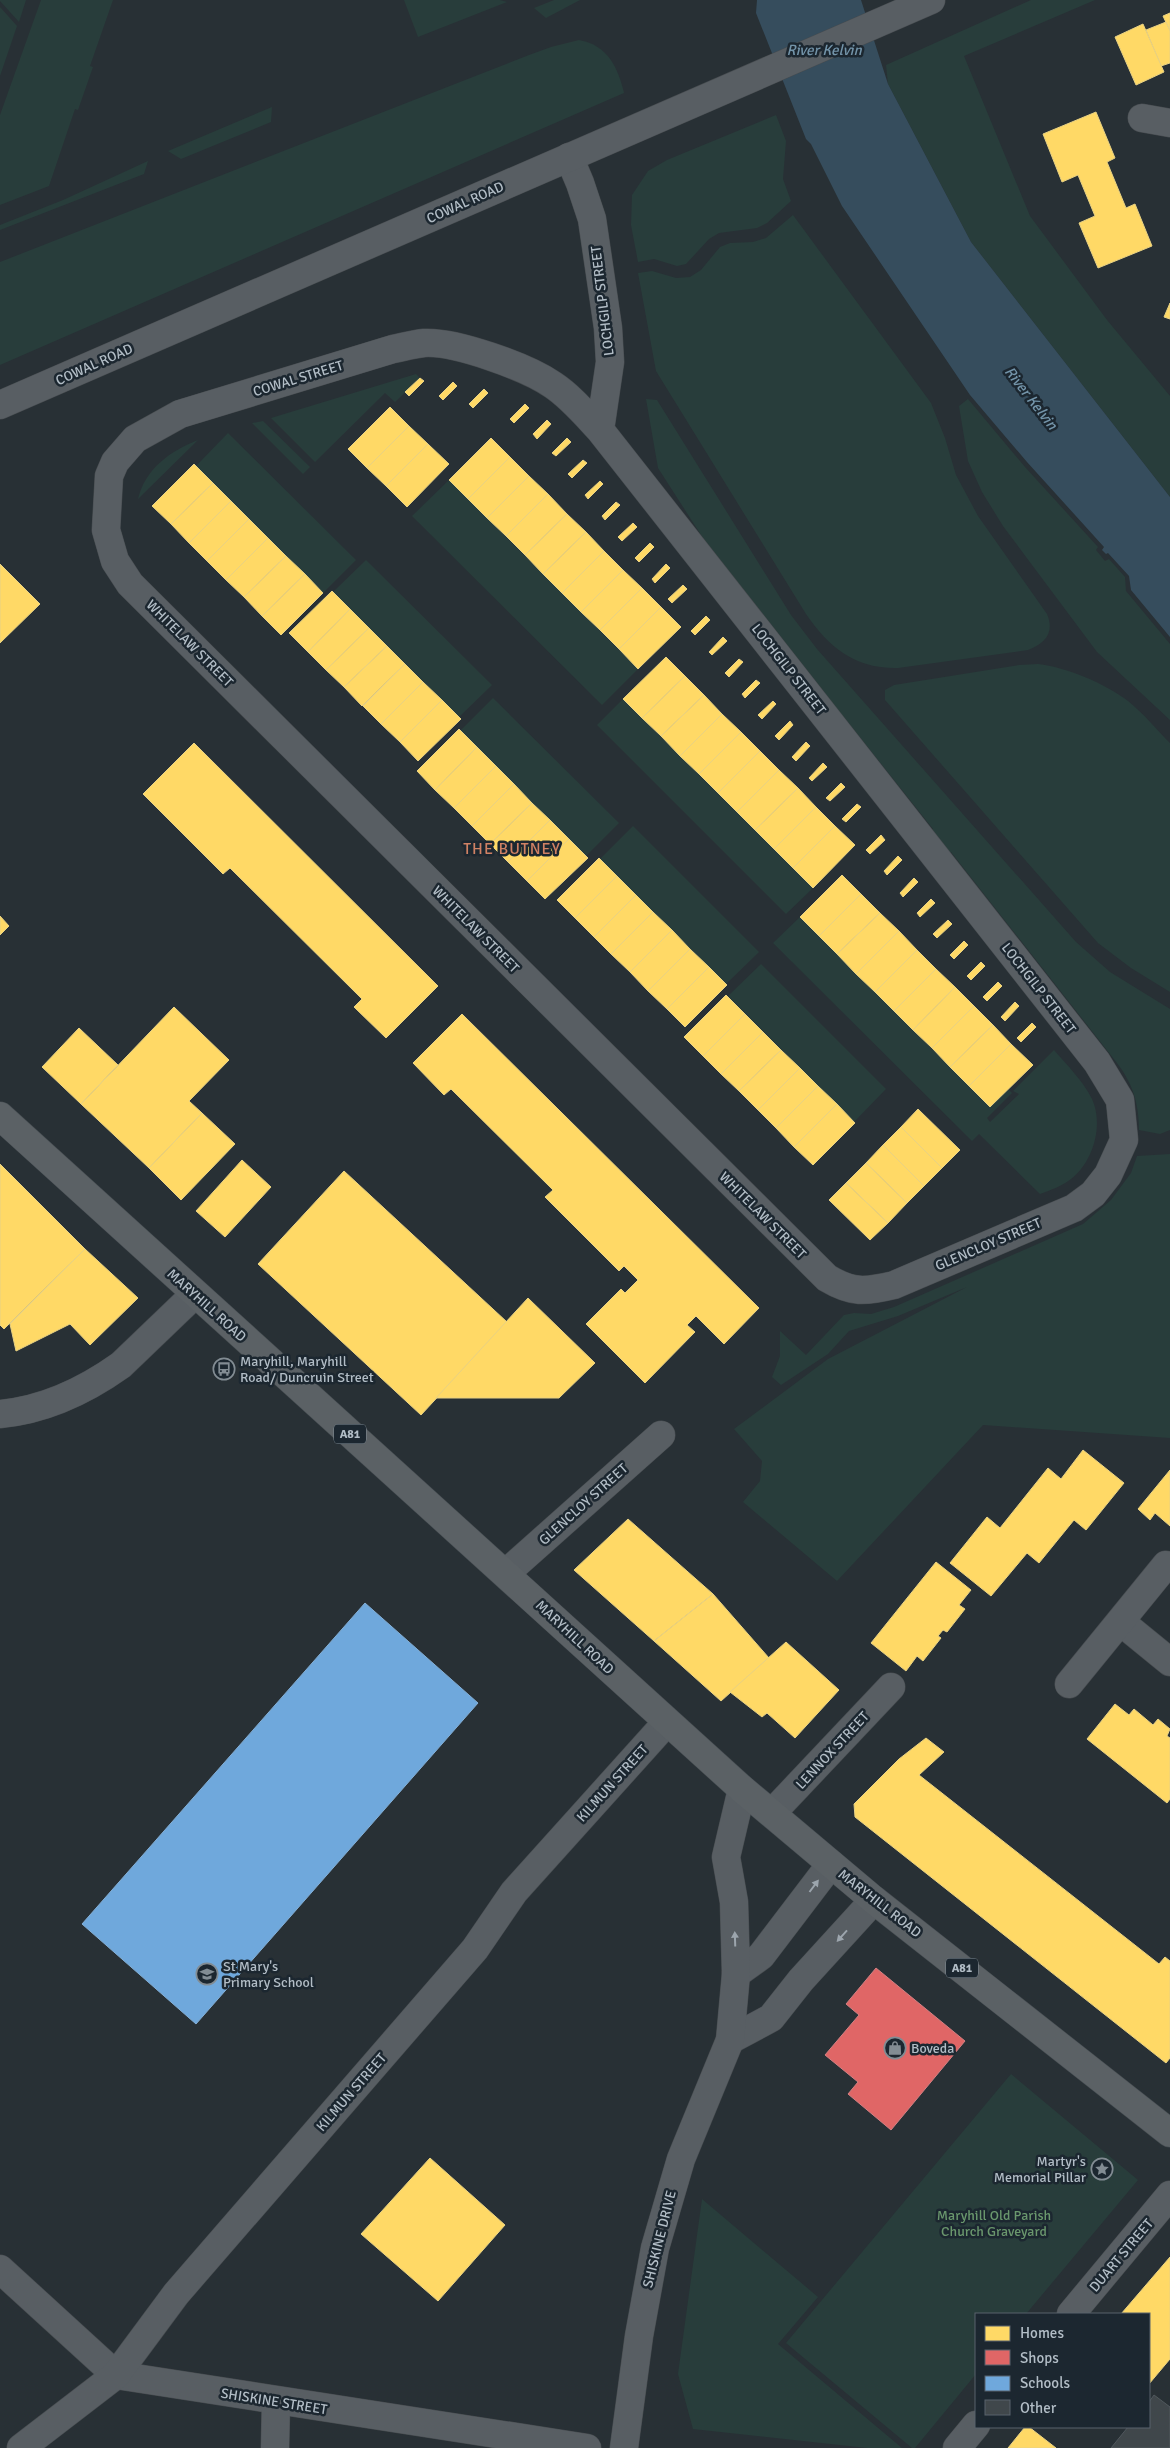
<svg xmlns="http://www.w3.org/2000/svg" width="1170" height="2448" viewBox="0 0 1170 2448" font-family="Signika,sans-serif">
<style>
.green{fill:#283d3b}
.water{fill:#364d5d}
.homes{fill:#ffd966;stroke:#e8d183}
.shops{fill:#e06666;stroke:#d28083}
.schools{fill:#6fa8dc;stroke:#83aed5}
.building{fill:#40474b;stroke:#50585d}
.lines{fill:none;stroke-linecap:round;stroke-linejoin:round}
.minor-casing{stroke:#474c50;stroke-width:29}
.major-casing{stroke:#464d52;stroke-width:29}
.minor{stroke:#585e63;stroke-width:28}
.major{stroke:#5b6165;stroke-width:28}
.oneway{fill:#9ca5ad}
.labels{text-anchor:middle;stroke-width:5;stroke-linejoin:round;paint-order:stroke}
.shield{fill:#1c2730;stroke:#859099;stroke-width:1}
.shield-label{font-size:12px;font-weight:bold;fill:#b2bdc6}
.street-label{font-size:14px;fill:#b2bdc6;stroke:#1c2730}
.poi-label{font-size:14px;fill:#b2bdc6;stroke:#1c2730;text-anchor:start}
.park-label{font-size:14px;fill:#6a976d;stroke:#1c2730}
.water-label{font-size:15px;font-style:italic;fill:#7394a9;stroke:#1c2730}
.quarter-label{font-size:16px;letter-spacing:1px;fill:#d08164;stroke:#1c2730}
</style>
<rect width="100%" height="100%" fill="#283035"/>
<g class="green">
<polygon points="0,0 26,0 19,22 0,1"/>
<polygon points="41,0 113,0 90,66 93,67 78,110 75,109 49,186 0,205 0,115"/>
<polygon points="404,0 500,0 507,2 418,37"/>
<polygon points="554,0 580,0 546,18 534,8"/>
<polygon points="1031,0 1095,0 964,56 1030,216 1107,320 1170,396 1170,497 971,242 888,84 886,65"/>
<polygon points="0,7 17,26 0,76"/>
<path d="M579,40C608,45 618,68 624,93L0,365V262L529,55L551,47Z"/>
<polygon points="272,107 271,122 181,159 168,151"/>
<polygon points="776,115 786,141 783,179 791,201 767,223 757,228 719,233 709,239 686,264 677,266 654,259 638,262 631,225 632,195 648,171 667,160"/>
<polygon points="148,161 144,174 0,230 0,225 63,200"/>
<path d="M793,215L931,403L945,438L956,475L978,516L1047,614C1055,633 1045,643 1028,650L898,668C856,669 829,648 806,614L656,371L638,273L652,271L676,278L690,277L701,270L720,247L730,243L753,242L766,238Z"/>
<polygon points="416,374 420,378 395,402 385,393 315,462 271,418"/>
<path d="M646,399L657,400L791,615L817,649L1076,942L1110,972L1170,1009V1130L1160,1134L1139,1130C1139,1104 1133,1084 1117,1063L951,852L937,854L927,841L933,829L843,716L829,717L820,705L825,693L703,538L658,468Z"/>
<polygon points="968,399 1025,467 1098,547 1096,550 1105,561 1109,559 1125,577 1126,591 1170,644 1170,720 1097,652 1003,526 982,492 968,461 959,406"/>
<polygon points="263,421 310,467 303,474 252,423"/>
<polygon points="228,433 356,560 323,593 196,466"/>
<path d="M198,440L138,499C145,469 170,451 198,440Z"/>
<polygon points="449,480 638,669 602,705 412,516"/>
<polygon points="366,560 492,685 459,717 333,592"/>
<path d="M1038,664C1066,667 1106,684 1128,701C1143,713 1156,729 1170,743V992L1131,968L1098,943L885,700V690L894,685L1019,665Z"/>
<polygon points="493,698 619,823 586,856 460,731"/>
<polygon points="623,699 813,888 786,914 597,725"/>
<polygon points="633,826 759,952 726,984 600,859"/>
<path d="M800,917L990,1107L1008,1089L1012,1093L987,1118L990,1122L1019,1094L1013,1091L1054,1050C1067,1065 1083,1081 1092,1099C1104,1125 1093,1162 1071,1179C1062,1186 1051,1190 1040,1194L979,1134L972,1141L773,943Z"/>
<polygon points="761,964 886,1089 854,1122 728,996"/>
<polygon points="1170,1154 1170,1438 983,1425 837,1581 743,1502 760,1481 762,1461 734,1429 828,1359 967,1287 898,1316 849,1331 828,1354 781,1385 772,1377 780,1356 780,1331 806,1355 844,1315 854,1313 871,1314 894,1307 1083,1224 1111,1200 1131,1173 1137,1156"/>
<polygon points="1011,2074 1138,2180 1026,2314 976,2314 976,2374 915,2448 912,2448 786,2343"/>
<polygon points="702,2199 818,2297 778,2344 902,2448 867,2448 693,2429 678,2374"/>
</g>
<polygon class="water" points="757,0 861,0 888,84 971,242 1170,497 1170,637 1131,590 1129,576 1108,553 1106,554 1102,550 1104,547 1027,462 970,395 842,206 811,144 806,139 756,13"/>
<g class="homes">
<polygon points="1170,13 1170,31 1163,16"/>
<polygon points="1166,22 1170,31 1170,63 1161,66 1146,30"/>
<polygon points="1143,24 1164,72 1136,85 1115,37"/>
<polygon points="1096,112 1115,158 1107,162 1126,208 1135,204 1152,246 1098,268 1079,223 1095,216 1078,175 1062,182 1043,134"/>
<polygon points="1170,303 1170,319 1164,317"/>
<polygon points="420,378 424,381 409,396 405,392"/>
<polygon points="453,382 457,386 443,400 439,396"/>
<polygon points="484,389 488,393 473,408 469,404"/>
<polygon points="525,404 529,408 514,423 510,419"/>
<polygon points="390,407 409,426 367,468 348,449"/>
<polygon points="547,420 551,424 537,439 533,434"/>
<polygon points="409,426 428,444 386,486 367,468"/>
<polygon points="491,438 510,457 468,499 449,480"/>
<polygon points="567,438 571,442 556,456 552,453"/>
<polygon points="428,444 449,464 407,507 386,486"/>
<polygon points="510,457 529,476 487,518 468,499"/>
<polygon points="583,460 587,463 572,478 568,474"/>
<polygon points="194,464 213,483 171,524 152,506"/>
<polygon points="529,476 548,494 506,536 487,518"/>
<polygon points="600,481 603,484 588,499 585,495"/>
<polygon points="213,483 231,501 189,543 171,524"/>
<polygon points="548,494 567,514 525,555 506,536"/>
<polygon points="231,501 249,519 207,561 189,543"/>
<polygon points="616,502 620,505 605,520 602,516"/>
<polygon points="567,514 586,532 543,574 525,555"/>
<polygon points="249,519 268,538 226,580 207,561"/>
<polygon points="633,523 637,527 622,541 618,537"/>
<polygon points="586,532 604,551 562,593 543,574"/>
<polygon points="268,538 286,556 244,597 226,580"/>
<polygon points="650,543 654,547 639,562 635,558"/>
<polygon points="604,551 623,570 581,612 562,593"/>
<polygon points="286,556 305,574 262,616 244,597"/>
<polygon points="0,564 40,604 0,643"/>
<polygon points="666,564 670,568 655,583 652,579"/>
<polygon points="623,570 642,588 600,630 581,612"/>
<polygon points="305,574 323,593 281,635 262,616"/>
<polygon points="683,585 687,589 672,603 668,599"/>
<polygon points="642,588 661,607 619,649 600,630"/>
<polygon points="332,591 350,609 308,652 289,633"/>
<polygon points="661,607 681,627 638,669 619,649"/>
<polygon points="350,609 369,628 326,670 308,652"/>
<polygon points="706,616 710,620 695,635 691,631"/>
<polygon points="369,628 387,646 344,687 326,670"/>
<polygon points="723,637 727,641 712,655 709,652"/>
<polygon points="387,646 405,664 362,706 344,687"/>
<polygon points="666,657 685,676 642,718 623,699"/>
<polygon points="739,659 743,662 729,677 725,673"/>
<polygon points="405,664 423,682 381,724 363,706"/>
<polygon points="685,676 704,695 661,736 642,718"/>
<polygon points="756,680 760,683 745,698 742,694"/>
<polygon points="423,682 442,700 400,742 381,724"/>
<polygon points="704,695 722,714 680,756 661,736"/>
<polygon points="442,700 461,719 418,761 400,742"/>
<polygon points="773,701 776,704 762,719 758,715"/>
<polygon points="722,714 741,732 699,774 680,756"/>
<polygon points="790,721 793,725 779,740 775,736"/>
<polygon points="459,729 477,747 435,790 417,771"/>
<polygon points="741,732 760,751 718,793 699,774"/>
<polygon points="806,742 810,746 796,761 792,757"/>
<polygon points="194,743 438,986 386,1038 354,1007 362,999 230,868 223,874 143,794"/>
<polygon points="477,747 496,766 454,808 435,790"/>
<polygon points="760,751 779,770 737,812 718,793"/>
<polygon points="823,763 827,767 812,781 809,778"/>
<polygon points="496,766 514,784 472,826 454,808"/>
<polygon points="779,770 798,788 755,830 737,812"/>
<polygon points="841,783 845,787 830,801 826,798"/>
<polygon points="514,784 532,803 490,844 472,826"/>
<polygon points="798,788 816,807 774,849 755,830"/>
<polygon points="532,803 550,820 508,862 490,844"/>
<polygon points="857,804 861,807 846,822 842,819"/>
<polygon points="816,807 835,826 793,868 774,849"/>
<polygon points="550,820 569,839 527,881 508,862"/>
<polygon points="835,826 855,845 813,888 793,868"/>
<polygon points="881,835 885,840 870,854 866,850"/>
<polygon points="569,839 588,858 545,899 527,881"/>
<polygon points="898,856 902,860 887,875 884,871"/>
<polygon points="599,858 617,876 575,918 557,900"/>
<polygon points="842,875 861,894 819,936 800,917"/>
<polygon points="617,876 636,895 594,937 575,918"/>
<polygon points="914,878 918,882 903,897 900,893"/>
<polygon points="861,894 880,913 837,954 819,936"/>
<polygon points="636,895 653,912 611,954 594,937"/>
<polygon points="931,899 935,903 920,917 917,913"/>
<polygon points="653,912 672,930 630,972 611,954"/>
<polygon points="880,913 899,931 856,974 837,954"/>
<polygon points="0,916 9,926 0,935"/>
<polygon points="948,920 952,924 937,938 933,934"/>
<polygon points="672,930 690,949 648,991 630,972"/>
<polygon points="899,931 917,950 875,992 856,974"/>
<polygon points="964,941 968,945 954,959 950,955"/>
<polygon points="690,949 709,967 667,1009 648,991"/>
<polygon points="917,950 936,969 894,1011 875,992"/>
<polygon points="981,962 985,966 971,980 967,976"/>
<polygon points="709,967 727,985 685,1027 667,1009"/>
<polygon points="936,969 955,987 913,1030 894,1011"/>
<polygon points="998,982 1002,986 987,1001 983,997"/>
<polygon points="955,987 974,1006 932,1048 913,1030"/>
<polygon points="726,995 745,1014 703,1056 684,1037"/>
<polygon points="1015,1002 1019,1006 1005,1021 1001,1017"/>
<polygon points="974,1006 993,1025 950,1067 932,1048"/>
<polygon points="174,1007 229,1060 189,1101 202,1113 149,1168 81,1104"/>
<polygon points="462,1014 759,1308 724,1344 696,1316 687,1325 695,1332 645,1383 586,1324 621,1289 625,1293 638,1280 624,1266 619,1271 545,1197 553,1190 451,1089 444,1095 413,1063"/>
<polygon points="745,1014 763,1032 721,1074 703,1056"/>
<polygon points="1032,1023 1036,1027 1021,1042 1017,1038"/>
<polygon points="993,1025 1011,1044 969,1086 950,1067"/>
<polygon points="79,1028 118,1065 81,1104 42,1067"/>
<polygon points="763,1032 781,1050 739,1091 721,1074"/>
<polygon points="1011,1044 1033,1065 990,1107 969,1086"/>
<polygon points="781,1050 800,1068 758,1110 739,1091"/>
<polygon points="800,1068 818,1086 776,1128 758,1110"/>
<polygon points="818,1086 837,1104 794,1147 776,1128"/>
<polygon points="837,1104 855,1123 813,1165 794,1147"/>
<polygon points="918,1109 960,1150 942,1168 901,1127"/>
<polygon points="202,1113 235,1144 181,1200 149,1168"/>
<polygon points="901,1127 942,1168 924,1186 883,1145"/>
<polygon points="883,1145 924,1186 907,1203 866,1163"/>
<polygon points="242,1160 271,1187 225,1237 196,1211"/>
<polygon points="866,1163 907,1203 888,1223 846,1183"/>
<polygon points="0,1164 85,1249 4,1329 0,1325"/>
<polygon points="344,1171 507,1322 421,1415 258,1264"/>
<polygon points="846,1183 888,1223 870,1240 829,1200"/>
<polygon points="85,1249 138,1298 90,1345 70,1324 16,1351 10,1324"/>
<polygon points="528,1298 595,1363 559,1398 436,1398"/>
<polygon points="1083,1450 1124,1483 1086,1530 1074,1520 1039,1563 1027,1553 991,1596 950,1563 987,1517 1000,1528 1048,1468 1061,1479"/>
<polygon points="1170,1470 1170,1526 1155,1513 1150,1520 1138,1509"/>
<polygon points="628,1519 713,1594 654,1641 574,1570"/>
<polygon points="936,1562 971,1590 959,1605 965,1609 947,1632 943,1630 938,1636 941,1638 923,1661 917,1656 906,1671 871,1643"/>
<polygon points="713,1594 769,1658 721,1701 654,1641"/>
<polygon points="786,1642 839,1690 795,1738 767,1713 762,1717 730,1692"/>
<polygon points="1115,1704 1129,1715 1134,1709 1153,1725 1158,1719 1170,1729 1167,1736 1170,1738 1170,1799 1167,1803 1087,1739"/>
<polygon points="926,1738 944,1752 919,1775 1159,1964 1165,1957 1170,1961 1170,2058 1166,2063 855,1817 854,1804 899,1759"/>
<polygon points="430,2158 505,2225 438,2301 361,2234"/>
<polygon points="1170,2257 1170,2359 1149,2384 1149,2314 1121,2314"/>
<polygon points="1025,2427 1029,2427 1056,2448 1008,2448"/>
</g>
<polygon class="shops" points="876,1968 965,2041 891,2130 848,2094 858,2082 825,2055 859,2015 846,2004"/>
<polygon class="schools" points="365,1603 478,1703 196,2024 82,1924"/>
<polygon class="building" points="1154,2395 1170,2407 1170,2448 1111,2448 1128,2427 1149,2427 1149,2402"/>
<g class="lines">
<g class="minor-casing">
<g id="minor">
<polyline points="1142,118 1170,123"/>
<path d="M569,157L580,183L592,219L608,328L610,362L600,430L1097,1062L1120,1100L1124,1140L1108,1175L1093,1194L1074,1208L894,1285C865,1292 852,1293 827,1278L130,584L115,561L106,530L109,476L115,462L135,439L180,414L393,349C403,347 414,344 424,343C455,341 527,367 553,385C571,397 585,414 600,430"/>
<polyline points="0,405 931,0"/>
<path d="M0,1414C44,1410 86,1390 121,1365L195,1294"/>
<polyline points="506,1573 661,1435"/>
<polyline points="1121,1622 1170,1662"/>
<polyline points="1069,1684 1166,1565"/>
<polyline points="772,1813 891,1687"/>
<polyline points="736,1974 761,1956 831,1864"/>
<polyline points="730,2040 771,2018 801,1980 874,1900"/>
<polyline points="0,2269 116,2375 587,2448"/>
<polyline points="1071,2314 1170,2195"/>
<polyline points="21,2448 116,2375 176,2294 475,1949 514,1892 667,1722"/>
<polyline points="275,2448 276,2402"/>
<polyline points="624,2448 639,2336 655,2248 681,2159 730,2040 736,1974 734,1902 726,1857 742,1789"/>
<polyline points="957,2448 976,2425"/>
</g>
</g>
<g class="major-casing">
<polyline id="major" points="0,1116 742,1789 874,1900 1170,2133"/>
</g>
<use href="#minor" class="minor"/>
<use href="#major" class="major"/>
</g>
<defs><path id="oneway-solid" d="M-6-.8H1V-3.2L6.5 0L1 3.2V.8H-6Z" transform="scale(1.25)"/></defs>
<g class="oneway">
<use href="#oneway-solid" transform="translate(814 1886) rotate(-53)"/>
<use href="#oneway-solid" transform="translate(842 1936) rotate(132)"/>
<use href="#oneway-solid" transform="translate(735 1939) rotate(-92)"/>
</g>
<defs>
<g id="bus-ring" transform="scale(1.125)"><circle r="9.5" fill="#1c2730" stroke="#828c93" stroke-width="1.5"/><path d="M-5-6H5V4H4V6H2V4H-2V6H-4V4H-5ZM-3.5-4V0h7V-4ZM-3.5 1.2v1.5H-2V1.2ZM2 1.2v1.5H3.5V1.2Z" fill="#828c93"/></g>
<g id="school-ring" transform="scale(1.125)"><circle r="9.5" fill="#1c2730" stroke="#828c93" stroke-width="1.5"/><path d="M0-5L7-2L0 1L-7-2ZM-4 1L0 2.5L4 1V4Q0 6-4 4Z" fill="#828c93"/></g>
<g id="shop-ring" transform="scale(1.125)"><circle r="9.5" fill="#1c2730" stroke="#828c93" stroke-width="1.5"/><path d="M-5-2.5h2.3a2.7 3.5 0 0 1 5.4 0H5L5.5 6h-11ZM-1.5-2.5h3a1.5 2.3 0 0 0-3 0Z" fill="#828c93"/></g>
<g id="sight-ring" transform="scale(1.125)"><circle r="9.5" fill="#1c2730" stroke="#828c93" stroke-width="1.5"/><path d="M0-6L1.8-2.2L6-1.7L2.9 1.2L3.7 5.4L0 3.3L-3.7 5.4L-2.9 1.2L-6-1.7L-1.8-2.2Z" fill="#828c93"/></g>
</defs>
<g fill-rule="evenodd">
<use href="#bus-ring" x="224" y="1369"/>
<use href="#school-ring" x="207" y="1974"/>
<use href="#shop-ring" x="895" y="2048"/>
<use href="#sight-ring" x="1102" y="2169"/>
</g>
<g class="labels">
<g class="shield">
<rect x="334" y="1424.5" width="32" height="19" rx="4"/>
<rect x="946" y="1958.5" width="32" height="19" rx="4"/>
</g>
<g class="shield-label">
<text x="350" y="1438">A81</text>
<text x="962" y="1972">A81</text>
</g>
<g class="street-label">
<text transform="translate(465 202) rotate(-24)" y="5">COWAL ROAD</text>
<text transform="translate(602 301) rotate(-97)" y="5">LOCHGILP STREET</text>
<text transform="translate(94 364) rotate(-24)" y="5">COWAL ROAD</text>
<text transform="translate(298 378) rotate(-17)" y="5">COWAL STREET</text>
<text transform="translate(190 643) rotate(45)" y="5">WHITELAW STREET</text>
<text transform="translate(789 669) rotate(52)" y="5">LOCHGILP STREET</text>
<text transform="translate(476 929) rotate(45)" y="5">WHITELAW STREET</text>
<text transform="translate(1039 988) rotate(52)" y="5">LOCHGILP STREET</text>
<text transform="translate(763 1215) rotate(45)" y="5">WHITELAW STREET</text>
<text transform="translate(988 1244) rotate(-23)" y="5">GLENCLOY STREET</text>
<text transform="translate(207 1305) rotate(42)" y="5">MARYHILL ROAD</text>
<text transform="translate(583 1504) rotate(-42)" y="5">GLENCLOY STREET</text>
<text transform="translate(575 1637) rotate(43)" y="5">MARYHILL ROAD</text>
<text transform="translate(832 1750) rotate(-47)" y="5">LENNOX STREET</text>
<text transform="translate(612 1783) rotate(-48)" y="5">KILMUN STREET</text>
<text transform="translate(880 1903) rotate(38)" y="5">MARYHILL ROAD</text>
<text transform="translate(351 2092) rotate(-49)" y="5">KILMUN STREET</text>
<text transform="translate(659 2239) rotate(-76)" y="5">SHISKINE DRIVE</text>
<text transform="translate(1121 2255) rotate(-50)" y="5">DUART STREET</text>
<text transform="translate(274 2401) rotate(9)" y="5">SHISKINE STREET</text>
</g>
<g class="poi-label">
<text x="240" y="1366">Maryhill, Maryhill<tspan x="240" dy="16">Road/ Duncruin Street</tspan></text>
<text x="223" y="1971">St Mary's<tspan x="223" dy="16">Primary School</tspan></text>
<text x="911" y="2053">Boveda</text>
<text x="1086" y="2166" text-anchor="end">Martyr's<tspan x="1086" dy="16">Memorial Pillar</tspan></text>
</g>
<g class="park-label">
<text x="994" y="2220">Maryhill Old Parish<tspan x="994" dy="16">Church Graveyard</tspan></text>
</g>
<g class="water-label">
<text x="824" y="55">River Kelvin</text>
<text transform="translate(1031 398) rotate(52)" y="5">River Kelvin</text>
</g>
<g class="quarter-label">
<text x="512" y="854">THE BUTNEY</text>
</g>
</g>
<rect x="975" y="2313" width="175" height="115" fill="#1c2730" stroke="#58636c"/>
<rect x="985" y="2326" width="25" height="15" fill="#ffd966" stroke="#58636c"/>
<text x="1020" y="2338" font-size="15" fill="#b2bdc6">Homes</text>
<rect x="985" y="2350" width="25" height="15" fill="#e06666" stroke="#58636c"/>
<text x="1020" y="2363" font-size="15" fill="#b2bdc6">Shops</text>
<rect x="985" y="2376" width="25" height="15" fill="#6fa8dc" stroke="#58636c"/>
<text x="1020" y="2388" font-size="15" fill="#b2bdc6">Schools</text>
<rect x="985" y="2400" width="25" height="15" fill="#40474b" stroke="#58636c"/>
<text x="1020" y="2413" font-size="15" fill="#b2bdc6">Other</text>
</svg>
